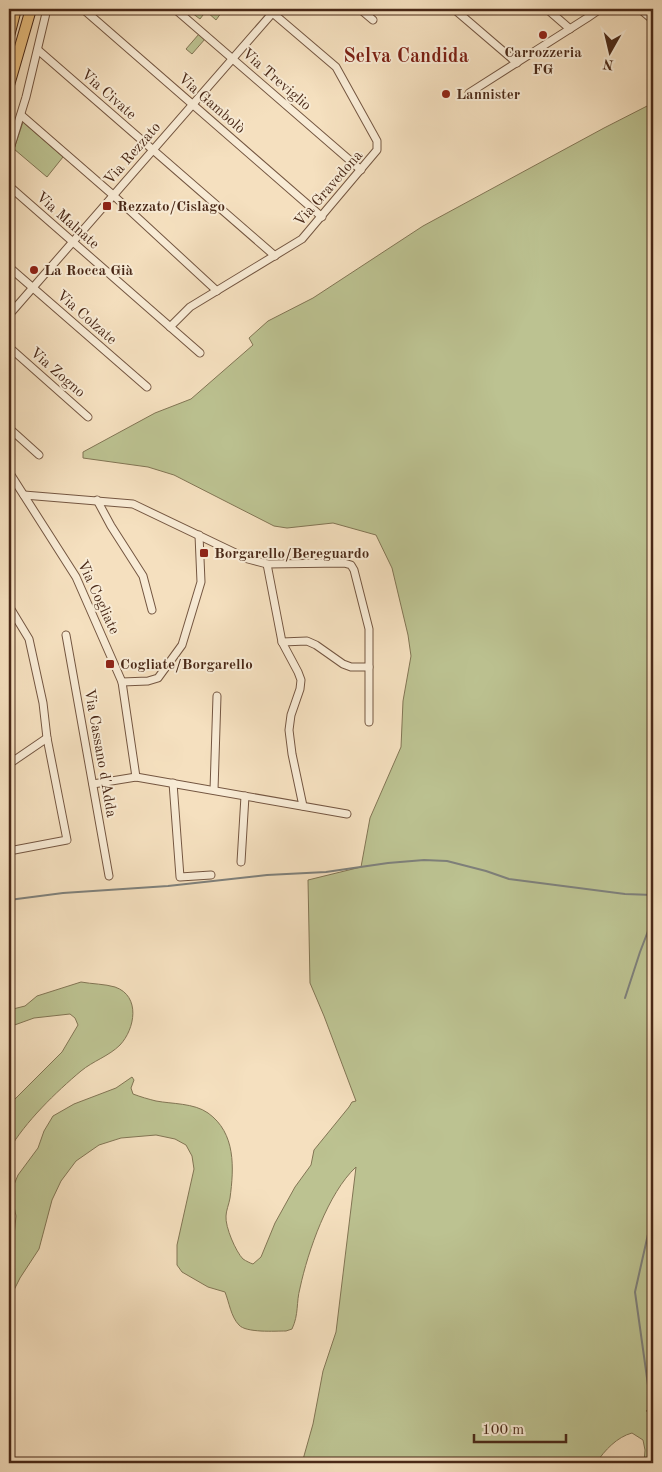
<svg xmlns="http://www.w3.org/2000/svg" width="662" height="1472" viewBox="0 0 662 1472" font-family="'Old Standard TT',serif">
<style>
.green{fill:#bcc291;stroke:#827554}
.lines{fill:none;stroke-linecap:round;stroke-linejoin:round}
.stream{stroke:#7e807b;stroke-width:2}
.minor-casing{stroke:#745641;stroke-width:9}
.highway-casing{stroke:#492817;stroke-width:12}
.minor{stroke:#f8ebd5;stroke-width:7}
.highway{stroke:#eac080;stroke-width:10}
.poi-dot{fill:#8f2418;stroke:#f8ebd5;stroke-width:2}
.labels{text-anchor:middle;stroke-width:4;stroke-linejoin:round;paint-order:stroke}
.poi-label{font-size:15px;font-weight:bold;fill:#492817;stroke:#f8ebd5;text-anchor:start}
.street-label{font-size:15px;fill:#492817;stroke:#f8ebd5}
.district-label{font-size:20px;font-weight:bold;fill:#7a1f14;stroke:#f8ebd5}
</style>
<rect width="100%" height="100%" fill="#f5e0bf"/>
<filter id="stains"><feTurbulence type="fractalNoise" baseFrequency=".004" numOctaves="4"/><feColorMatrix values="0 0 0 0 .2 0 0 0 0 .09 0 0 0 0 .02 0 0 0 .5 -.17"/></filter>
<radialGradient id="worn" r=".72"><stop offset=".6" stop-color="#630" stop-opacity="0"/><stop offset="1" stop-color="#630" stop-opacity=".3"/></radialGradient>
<g class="green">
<polygon points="196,9 224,9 216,20 206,11 200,19 192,13"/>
<polygon points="199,34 205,39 192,54 186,49"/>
<path d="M653,103V1405L646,1411L653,1414V1463H644L645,1450L643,1440L632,1433C617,1437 605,1450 596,1463H302L313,1424L323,1371L336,1332L356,1167C328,1193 308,1251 300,1288C296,1303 299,1314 292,1329L286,1331C275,1331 246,1333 239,1325C231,1317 229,1302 225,1292L208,1287L182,1272L177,1265V1245L194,1169L192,1156L186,1145L175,1139L156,1135L121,1138L99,1145L76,1161L61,1181L52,1200L39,1249L20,1278L9,1300V1247L14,1236L16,1216L12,1197L13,1187L18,1175L38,1148L44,1131L53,1116L74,1104L116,1088L132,1077L134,1080L131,1088L133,1094C141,1097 148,1099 156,1101C172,1104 194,1103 208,1113C236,1133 234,1168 230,1198C229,1204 226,1211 226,1216C225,1227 236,1252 243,1259C246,1261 250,1263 253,1264L261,1257L275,1223L295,1187L311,1165L314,1150L349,1107L352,1102L356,1101L324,1016L310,983L308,880L361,867L370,818L401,747L403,701L411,656L408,635L392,568L376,535L333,523L287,528L274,526L174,475L148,467L83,458V452L155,413L191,399L253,345L249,338L268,321L313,298L423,226L604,128Z"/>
<polygon points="23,122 63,157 47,177 14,149"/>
<path d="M81,982C92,984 105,984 115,987C141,996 135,1029 120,1045C109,1056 93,1061 81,1071C56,1092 25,1122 9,1150V1105L62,1052L78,1025L75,1018L70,1014L34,1018L9,1027V1010L25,1006L37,996Z"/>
</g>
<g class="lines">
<g class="stream">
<polyline points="9,900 63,893 168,886 267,875 326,872 388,863 424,860 447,861 486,871 509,879 625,894 653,895"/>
<polyline points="625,998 640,952 653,918"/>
<polyline points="648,1385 635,1292 653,1212"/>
</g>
<g class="minor-casing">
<g id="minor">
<polyline points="83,9 322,217"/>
<polyline points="175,9 361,170"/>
<polyline points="360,9 373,20"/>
<polyline points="454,9 517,63"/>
<polyline points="547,9 570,29"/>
<polyline points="640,9 653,20"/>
<polyline points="38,50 275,256"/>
<polyline points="469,93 587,18 600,9"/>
<polyline points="21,115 113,195 217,291"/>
<polyline points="9,152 26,97 47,9"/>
<polyline points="9,186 200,353"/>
<polyline points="9,267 147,387"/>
<polyline points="9,315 276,9"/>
<polyline points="170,327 190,307 302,239 377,150 377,141 336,67 268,9"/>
<polyline points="9,347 88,417"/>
<polyline points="9,428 39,455"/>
<polyline points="9,472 76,577 122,682 136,777"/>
<polyline points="24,495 133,504 248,559 267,564 344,563 351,565 354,570 369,629 369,722"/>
<polyline points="97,500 111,526 143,576 152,610"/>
<polyline points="267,564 282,642 298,672 301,680 300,689 291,715 289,730 292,754 303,806"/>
<polyline points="9,606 29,639 43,703 47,738 67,840 9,851"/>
<polyline points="66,635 109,876"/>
<polyline points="282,642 307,641 316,645 343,664 351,667 369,667"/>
<polyline points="122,682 148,681 158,678 182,645 201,582 199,535"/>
<polyline points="9,764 47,738"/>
<polyline points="173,783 180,877 211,875"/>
<polyline points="93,784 136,777 347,814"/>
<polyline points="214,790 217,696"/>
<polyline points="241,862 245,796"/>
</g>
</g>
<g class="highway-casing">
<g id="highway">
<polyline points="9,36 16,9"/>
<polyline points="9,85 31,9"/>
</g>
</g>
<use href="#minor" class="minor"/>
<use href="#highway" class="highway"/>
</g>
<g class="poi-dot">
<circle cx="543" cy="35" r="5"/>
<circle cx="446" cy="94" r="5"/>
<rect x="102" y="201" width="10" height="10" rx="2.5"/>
<circle cx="34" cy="270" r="5"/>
<rect x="199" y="548" width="10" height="10" rx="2.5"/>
<rect x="105" y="659" width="10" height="10" rx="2.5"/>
</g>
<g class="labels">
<g class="poi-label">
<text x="543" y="57" text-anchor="middle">Carrozzeria<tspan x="543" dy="17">FG</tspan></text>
<text x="456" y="99">Lannister</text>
<text x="117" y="211">Rezzato/Cislago</text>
<text x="44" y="275">La Rocca Già</text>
<text x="214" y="558">Borgarello/Bereguardo</text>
<text x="120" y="669">Cogliate/Borgarello</text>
</g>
<g class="street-label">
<text transform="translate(277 79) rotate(41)" y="5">Via Treviglio</text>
<text transform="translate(109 94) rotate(41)" y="5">Via Civate</text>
<text transform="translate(212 103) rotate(41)" y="5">Via Gambolò</text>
<text transform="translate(132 153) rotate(-49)" y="5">Via Rezzato</text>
<text transform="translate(328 188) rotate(-49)" y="5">Via Gravedona</text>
<text transform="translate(68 220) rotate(41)" y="5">Via Malnate</text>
<text transform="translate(87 317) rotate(41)" y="5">Via Colzate</text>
<text transform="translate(58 372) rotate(41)" y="5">Via Zogno</text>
<text transform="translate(99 597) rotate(65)" y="5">Via Cogliate</text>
<text transform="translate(101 753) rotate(80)" y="5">Via Cassano d'Adda</text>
</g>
<g class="district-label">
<text x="406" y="62">Selva Candida</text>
</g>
</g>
<rect width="662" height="1472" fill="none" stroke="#f5e0bf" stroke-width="30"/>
<rect x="10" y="10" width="642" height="1452" fill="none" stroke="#492817" stroke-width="2.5"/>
<rect x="15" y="15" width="632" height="1442" fill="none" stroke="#492817"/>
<g transform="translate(610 52) rotate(188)" stroke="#f8ebd5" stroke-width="4" paint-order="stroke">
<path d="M0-4L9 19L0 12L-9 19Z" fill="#492817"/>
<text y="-8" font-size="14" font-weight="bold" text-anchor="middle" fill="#492817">N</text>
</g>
<path d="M474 1434v8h92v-8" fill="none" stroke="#492817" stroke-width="2.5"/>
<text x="482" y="1434" font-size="15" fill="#492817" stroke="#f8ebd5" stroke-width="4" paint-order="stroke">100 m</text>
<rect width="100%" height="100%" filter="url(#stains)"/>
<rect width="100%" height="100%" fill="url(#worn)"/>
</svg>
